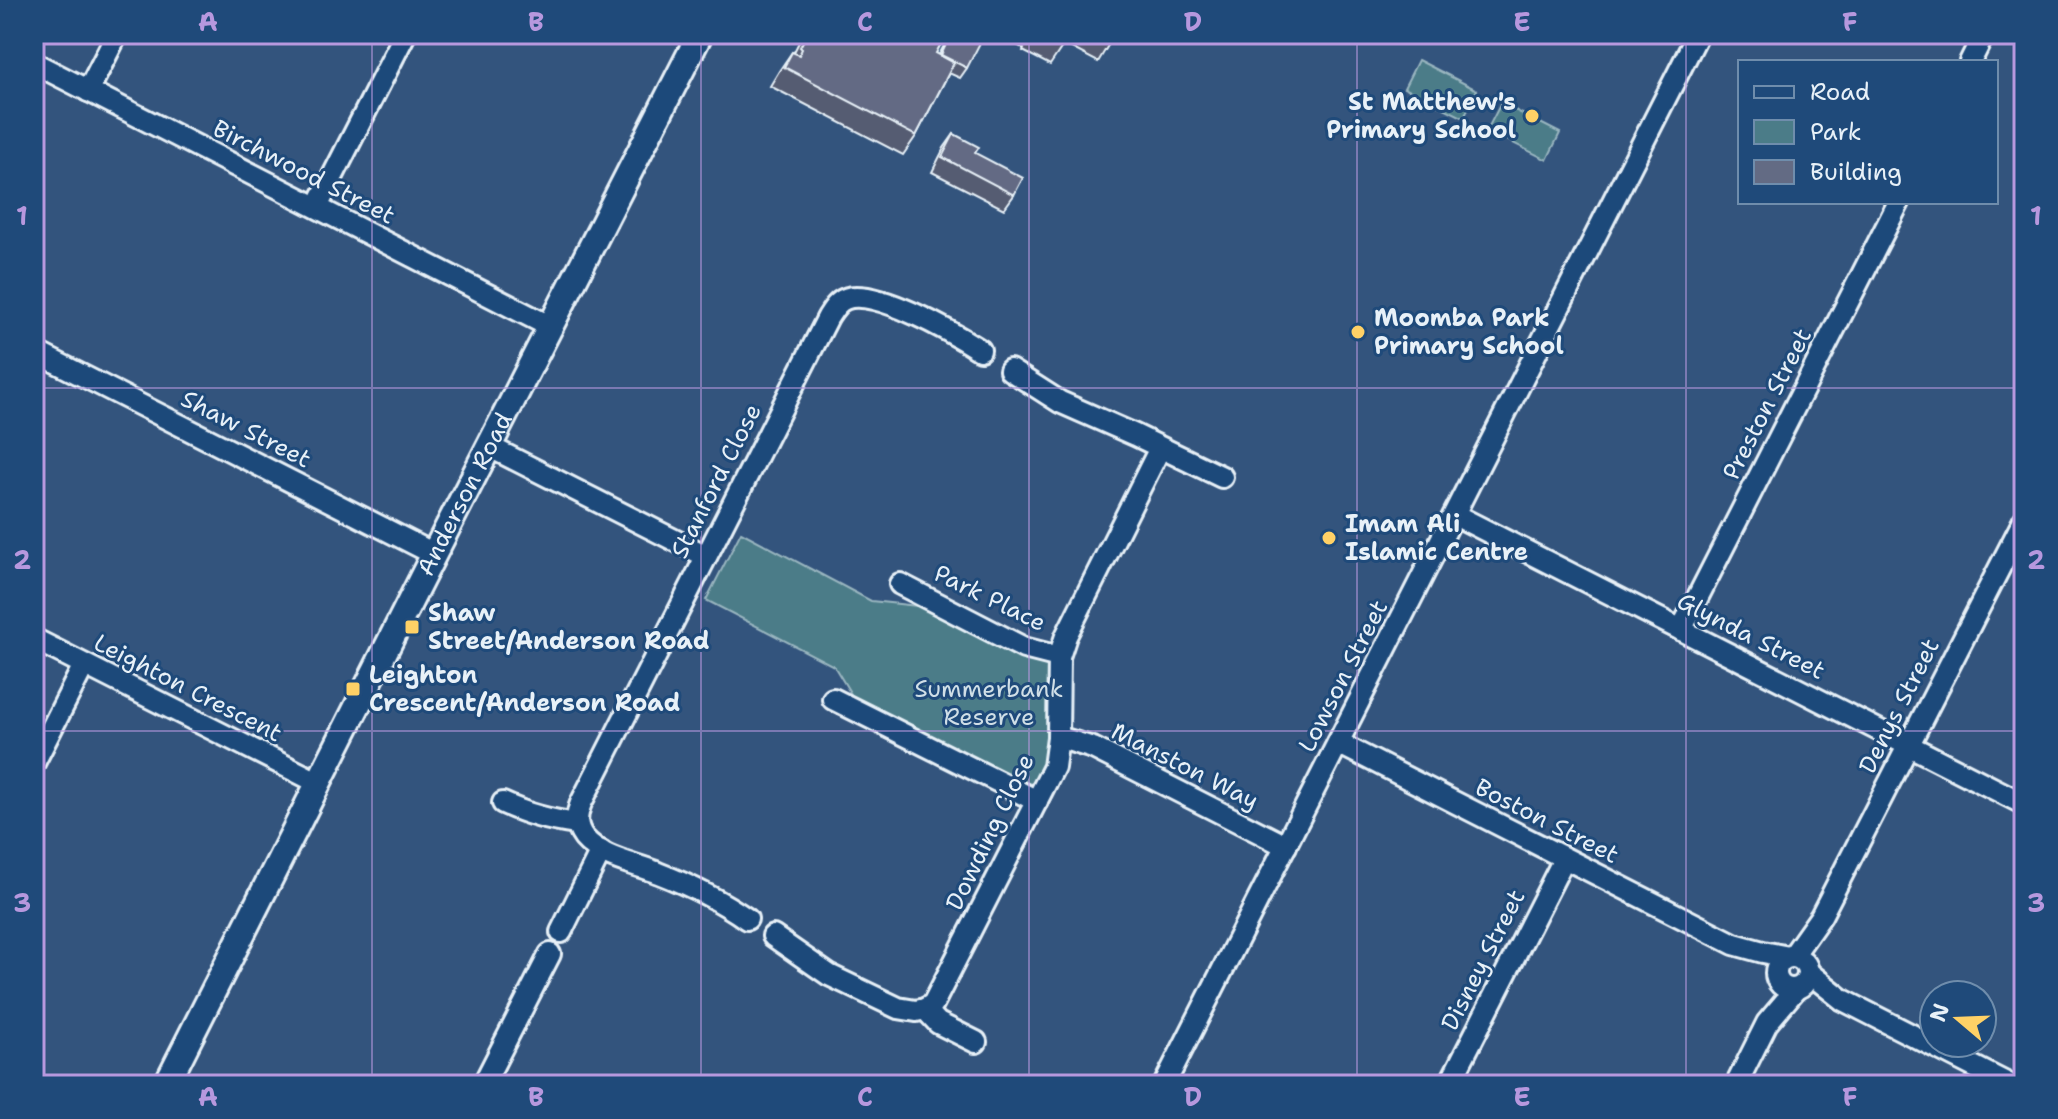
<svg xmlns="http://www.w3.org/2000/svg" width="2058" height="1119" viewBox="0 0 2058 1119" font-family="'Shantell Sans',sans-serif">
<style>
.green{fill:#4b7c88;stroke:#9ab6c0;stroke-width:2}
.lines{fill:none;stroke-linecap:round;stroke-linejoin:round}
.minor-casing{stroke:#e8f1f8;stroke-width:26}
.tertiary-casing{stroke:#e8f1f8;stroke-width:30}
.minor{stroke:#1f4a7a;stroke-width:20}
.tertiary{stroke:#1f4a7a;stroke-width:24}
.wall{fill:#555c72;stroke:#e8f1f8;stroke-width:2}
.building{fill:#636b84;stroke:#e8f1f8;stroke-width:2}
.grid{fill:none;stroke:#b798de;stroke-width:2;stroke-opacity:0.55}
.poi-dot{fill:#ffd166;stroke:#1f4a7a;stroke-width:3}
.labels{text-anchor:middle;stroke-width:6;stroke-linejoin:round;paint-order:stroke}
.poi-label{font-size:24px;font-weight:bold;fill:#e8f1f8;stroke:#1f4a7a;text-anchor:start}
.street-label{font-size:24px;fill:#e8f1f8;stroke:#1f4a7a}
.park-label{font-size:24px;fill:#d0dfe7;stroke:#1f4a7a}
.neatline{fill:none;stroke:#b798de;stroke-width:3}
.grid-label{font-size:26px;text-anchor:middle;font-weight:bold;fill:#b798de}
</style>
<rect width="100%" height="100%" fill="#33547d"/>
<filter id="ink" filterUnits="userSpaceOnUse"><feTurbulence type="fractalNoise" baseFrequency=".0125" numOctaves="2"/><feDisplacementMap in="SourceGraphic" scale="16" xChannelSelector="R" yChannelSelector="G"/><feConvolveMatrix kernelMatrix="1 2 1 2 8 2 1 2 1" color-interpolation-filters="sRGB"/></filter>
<g filter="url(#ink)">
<g class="green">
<polygon points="1418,60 1477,90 1464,118 1404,88"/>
<polygon points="1501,103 1560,133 1547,160 1487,130"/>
<polygon points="741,532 871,601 927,607 1041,659 1052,672 1048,761 1037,780 1028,785 857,704 834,666 706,600"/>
</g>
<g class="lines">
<g class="minor-casing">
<g id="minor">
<polyline points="1970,62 1984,34"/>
<polyline points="34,63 551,327"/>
<polyline points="88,91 117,34"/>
<polyline points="317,207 405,34"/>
<polyline points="34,351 434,554"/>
<polyline points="1010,370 1060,402 1135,435 1222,477"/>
<polyline points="490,447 706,556"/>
<polyline points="1455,515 2024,804"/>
<polyline points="900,584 1024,648 1059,657"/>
<polyline points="1681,630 1899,202"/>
<polyline points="34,639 319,783"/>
<polyline points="833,699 1037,801"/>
<polyline points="1058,737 1093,748 1286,846"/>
<polyline points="1338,743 1734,944 1763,952 1789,957"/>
<polyline points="34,763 84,665"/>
<path d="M503,803C529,815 549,820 577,824"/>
<path d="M747,919C720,900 689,885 658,873C634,863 602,859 584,838C575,826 576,816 581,803L828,317C832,311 837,302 845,299C873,286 955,334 980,350"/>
<polyline points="561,932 601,851"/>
<polyline points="773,936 829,975 898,1008 916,1011 925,1009 933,1004 1054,767 1058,737 1059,657 1066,636 1160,448"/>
<circle cx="1792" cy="973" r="16"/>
<polyline points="1792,957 1821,916 2024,520"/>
<polyline points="1808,972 1843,1000 2010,1085"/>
<polyline points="925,1009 938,1023 976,1042"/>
<polyline points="483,1085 550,954"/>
<polyline points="1164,1085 1698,34"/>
<polyline points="1449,1085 1564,859"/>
<polyline points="1736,1085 1767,1023 1795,990"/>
</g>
</g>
<g class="tertiary-casing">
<g id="tertiary">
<path id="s1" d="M166,1085L434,554L700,34"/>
</g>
</g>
<use href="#minor" class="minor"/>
<use href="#tertiary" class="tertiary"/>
</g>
<g class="wall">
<polygon points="803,34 900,34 902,35 903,34 946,34 936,53 939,55 950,34 973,34 967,68 960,78 949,73 916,136 903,155 770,86 779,71 792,52 794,52"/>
<polygon points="1008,34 1115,34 1098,62 1064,44 1050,65 1023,51 1024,49 1006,39"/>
<polygon points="954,134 975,153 1014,195 1004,209 932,172 944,148"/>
</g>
<g class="building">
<polygon points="807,34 900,34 905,37 907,34 946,34 936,53 954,63 916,136 784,67 792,52 799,55 802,49 800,47"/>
<polygon points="951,34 973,34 982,39 967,68 941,55"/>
<polygon points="1041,34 1069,34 1063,46"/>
<polygon points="1095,34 1115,34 1111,42"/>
<polygon points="954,134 979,147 975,153 1023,178 1014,195 942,157"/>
</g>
</g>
<path class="grid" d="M372,34V1085M701,34V1085M1029,34V1085M1357,34V1085M1686,34V1085M34,388H2024M34,731H2024"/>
<g class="poi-dot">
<circle cx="1532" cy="116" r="8"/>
<circle cx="1358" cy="332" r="8"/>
<circle cx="1329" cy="538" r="8"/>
<rect x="404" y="619" width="16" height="16" rx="4"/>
<rect x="345" y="681" width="16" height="16" rx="4"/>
</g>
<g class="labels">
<g class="poi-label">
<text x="1516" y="110" text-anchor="end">St Matthew's<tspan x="1516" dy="28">Primary School</tspan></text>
<text x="1374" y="326">Moomba Park<tspan x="1374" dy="28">Primary School</tspan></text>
<text x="1345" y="532">Imam Ali<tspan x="1345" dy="28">Islamic Centre</tspan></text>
<text x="428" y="621">Shaw<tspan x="428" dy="28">Street/Anderson Road</tspan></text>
<text x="369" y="683">Leighton<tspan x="369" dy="28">Crescent/Anderson Road</tspan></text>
</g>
<g class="street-label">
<text transform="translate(304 172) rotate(27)" y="8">Birchwood Street</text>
<text transform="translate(1767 404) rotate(-63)" y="8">Preston Street</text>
<text transform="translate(246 429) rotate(27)" y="8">Shaw Street</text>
<text transform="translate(716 481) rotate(-63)" y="8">Stanford Close</text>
<text dy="8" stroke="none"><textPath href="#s1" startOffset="662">Anderson Road</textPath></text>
<text transform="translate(990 598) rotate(26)" y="8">Park Place</text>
<text transform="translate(1751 636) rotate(27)" y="8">Glynda Street</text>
<text transform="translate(1343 676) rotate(-63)" y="8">Lowson Street</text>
<text transform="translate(188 688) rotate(27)" y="8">Leighton Crescent</text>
<text transform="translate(1899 706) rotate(-63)" y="8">Denys Street</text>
<text transform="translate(1185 766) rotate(27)" y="8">Manston Way</text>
<text transform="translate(1547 821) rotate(27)" y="8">Boston Street</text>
<text transform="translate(990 832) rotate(-64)" y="8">Dowding Close</text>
<text transform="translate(1483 960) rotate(-63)" y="8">Disney Street</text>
</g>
<g class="park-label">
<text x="989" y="697">Summerbank<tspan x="989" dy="28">Reserve</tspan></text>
</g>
</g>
<rect width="2058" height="1119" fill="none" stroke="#1f4a7a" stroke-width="88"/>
<rect x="1738" y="60" width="260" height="144" fill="#1f4a7a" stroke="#6f8dac" stroke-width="2"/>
<rect x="1754" y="86" width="40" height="12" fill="#1f4a7a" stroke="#6f8dac" stroke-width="2"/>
<text x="1810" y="100" font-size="24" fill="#e8f1f8">Road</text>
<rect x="1754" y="120" width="40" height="24" fill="#4b7c88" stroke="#6f8dac" stroke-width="2"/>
<text x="1810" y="140" font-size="24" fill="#e8f1f8">Park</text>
<rect x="1754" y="160" width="40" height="24" fill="#636b84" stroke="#6f8dac" stroke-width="2"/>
<text x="1810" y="180" font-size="24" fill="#e8f1f8">Building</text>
<g transform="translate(1958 1019) rotate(289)"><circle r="38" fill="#1f4a7a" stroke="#6f8dac" stroke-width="2"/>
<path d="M0-6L14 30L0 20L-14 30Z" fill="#ffd166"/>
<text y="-12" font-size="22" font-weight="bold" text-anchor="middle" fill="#e8f1f8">N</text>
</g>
<rect x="44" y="44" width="1970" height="1031" class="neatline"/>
<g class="grid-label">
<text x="208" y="31">A</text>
<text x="536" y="31">B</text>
<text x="865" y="31">C</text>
<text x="1193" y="31">D</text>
<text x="1522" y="31">E</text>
<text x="1850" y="31">F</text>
<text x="22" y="225">1</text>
<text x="2036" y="225">1</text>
<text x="22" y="569">2</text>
<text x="2036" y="569">2</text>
<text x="22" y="912">3</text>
<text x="2036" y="912">3</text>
<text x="208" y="1106">A</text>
<text x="536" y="1106">B</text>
<text x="865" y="1106">C</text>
<text x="1193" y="1106">D</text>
<text x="1522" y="1106">E</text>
<text x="1850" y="1106">F</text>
</g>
</svg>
